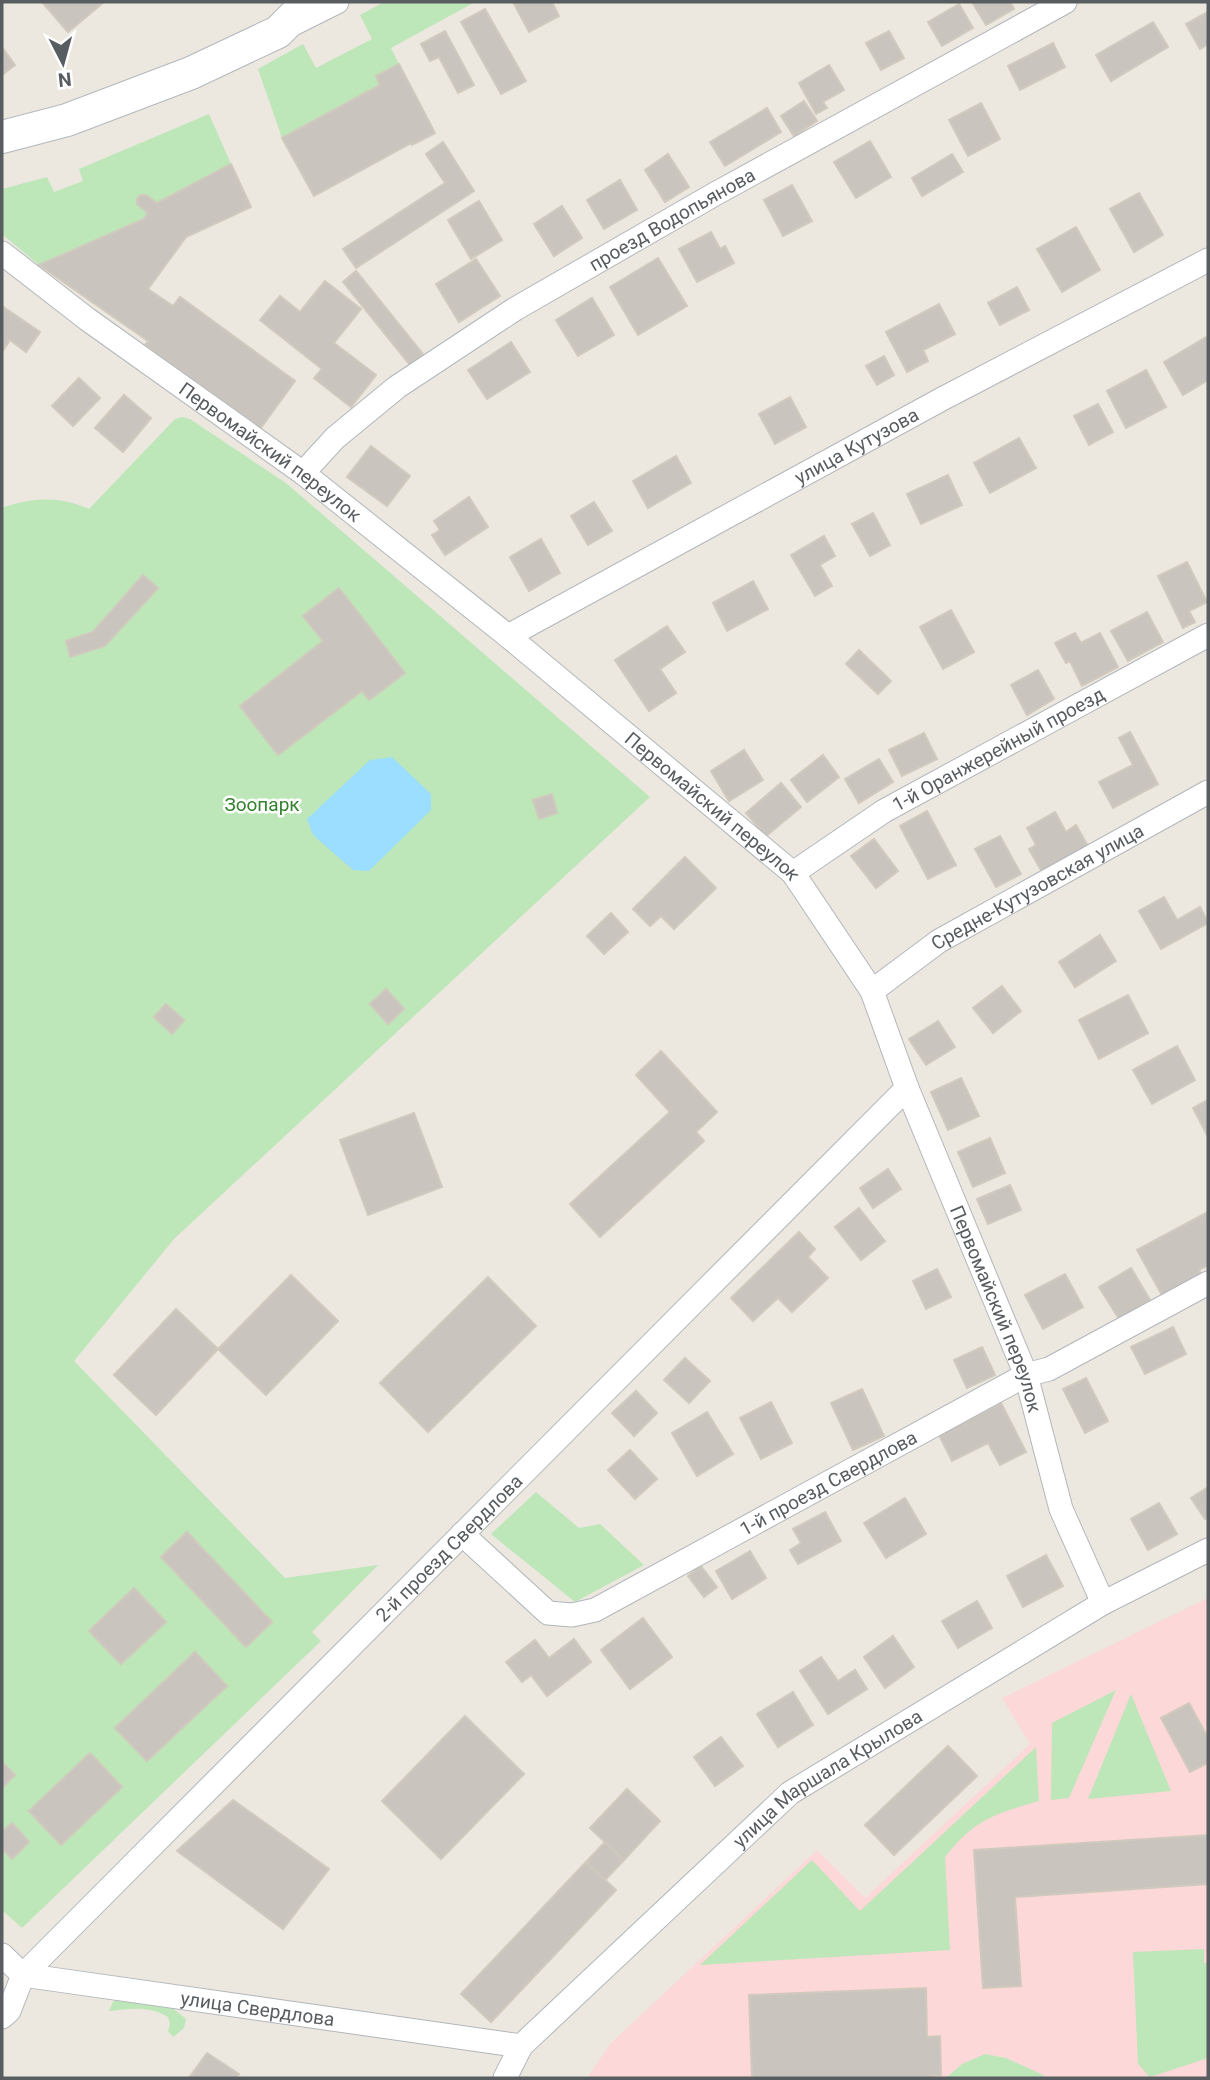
<svg xmlns="http://www.w3.org/2000/svg" width="1210" height="2080" viewBox="0 0 1210 2080" font-family="Roboto,sans-serif">
<style>
.medical{fill:#fcd8d8}
.green{fill:#bde6b9}
.water{fill:#9cdeff}
.building{fill:#c9c5be;stroke:#d1c9bd;stroke-width:2}
.lines{fill:none;stroke-linecap:round;stroke-linejoin:round}
.minor-casing{stroke:#b2b6bb;stroke-width:25}
.secondary-casing{stroke:#b3b8bd;stroke-width:34}
.minor{stroke:#fff;stroke-width:23}
.secondary{stroke:#fff;stroke-width:32}
.labels{text-anchor:middle;stroke-width:5;stroke-linejoin:round;paint-order:stroke}
.street-label{font-size:19px;fill:#585d61;stroke:#fff}
.park-label{font-size:19px;fill:#33822e;stroke:#fff}
</style>
<rect width="100%" height="100%" fill="#ece8df"/>
<polygon class="medical" points="1208,1598 1208,2078 587,2078 611,2043 817,1850 865,1898 1030,1744 1002,1698"/>
<g class="green">
<polygon points="384,2 475,2 391,48 399,64 376,76 380,85 282,138 258,69 303,44 316,68 372,39 360,15"/>
<polygon points="209,114 231,164 157,203 146,195 140,195 137,199 137,204 148,213 144,219 39,265 2,234 2,189 47,177 54,192 83,181 79,169"/>
<path d="M182,417L190,419L286,483L650,797L174,1239L74,1361L285,1578L378,1565L312,1632L321,1641L22,1928L2,1910V508C32,497 60,496 89,509L175,419Z"/>
<polygon points="536,1492 579,1528 600,1524 644,1565 575,1602 491,1534"/>
<polygon points="1116,1690 1069,1798 1051,1800 1052,1723"/>
<polygon points="1131,1694 1171,1791 1088,1799"/>
<path d="M1036,1747L1039,1801C994,1814 975,1819 945,1857L950,1950L700,1965L812,1860L860,1911Z"/>
<polygon points="1204,1949 1204,1963 1208,1963 1208,2058 1150,2077 1138,2064 1133,1952"/>
<path d="M124,1995C150,1999 166,2000 186,2019L184,2028L173,2037L168,2031L170,2024L168,2017C148,2005 131,2009 109,2011L113,2002Z"/>
<polygon points="985,2054 1006,2058 1043,2075 1045,2078 946,2078 962,2064"/>
</g>
<polygon class="water" points="392,757 431,794 431,810 369,871 353,870 313,835 307,819 370,760"/>
<g class="building">
<polygon points="42,2 104,2 68,32"/>
<polygon points="513,2 552,2 559,16 529,32"/>
<polygon points="972,2 1010,2 1014,9 986,25"/>
<polygon points="959,4 973,28 942,46 928,22"/>
<polygon points="485,9 526,81 501,94 461,22"/>
<polygon points="1208,12 1208,44 1200,49 1186,24"/>
<polygon points="1153,22 1168,47 1111,81 1096,55"/>
<polygon points="445,31 474,85 458,93 439,57 430,61 421,44"/>
<polygon points="889,31 904,58 881,70 866,43"/>
<polygon points="1053,43 1065,67 1020,90 1008,66"/>
<polygon points="2,47 15,65 2,75"/>
<polygon points="399,64 435,133 412,145 411,143 314,196 282,138 380,85 376,76"/>
<polygon points="829,65 844,90 823,102 827,108 816,114 799,83"/>
<polygon points="804,101 817,121 794,136 781,116"/>
<polygon points="981,103 1000,139 968,156 949,120"/>
<polygon points="767,108 781,132 725,166 710,142"/>
<polygon points="870,141 891,177 856,198 834,162"/>
<polygon points="443,142 474,191 356,268 343,249 445,183 426,154"/>
<polygon points="668,154 689,187 665,202 645,170"/>
<polygon points="952,154 963,172 922,196 912,178"/>
<polygon points="231,164 251,207 186,237 148,289 173,306 180,297 295,381 260,429 145,345 148,341 39,265 144,219 148,213 137,204 137,199 140,195 146,195 157,203"/>
<polygon points="620,180 637,210 604,229 587,200"/>
<polygon points="792,185 812,221 783,236 764,200"/>
<polygon points="1139,193 1163,235 1134,252 1110,209"/>
<polygon points="479,201 502,240 471,259 448,220"/>
<polygon points="562,206 582,238 554,256 534,224"/>
<polygon points="1076,227 1100,270 1062,292 1037,249"/>
<polygon points="711,232 720,249 725,246 734,263 697,282 679,249"/>
<polygon points="658,258 687,306 638,335 610,287"/>
<polygon points="476,259 500,296 459,322 436,284"/>
<polygon points="356,271 423,354 410,365 343,282"/>
<polygon points="325,281 361,309 334,343 376,375 351,407 314,378 322,369 260,320 280,296 300,312"/>
<polygon points="1017,287 1029,310 1000,325 988,303"/>
<polygon points="592,298 614,335 578,356 556,320"/>
<polygon points="939,304 955,334 923,350 928,361 907,372 886,332"/>
<polygon points="2,306 40,332 26,352 10,340 2,352"/>
<polygon points="1208,336 1208,380 1183,395 1164,362"/>
<polygon points="511,342 530,372 487,399 468,370"/>
<polygon points="884,356 894,375 877,385 866,366"/>
<polygon points="1146,370 1166,407 1126,428 1107,391"/>
<polygon points="79,378 100,398 73,426 52,406"/>
<polygon points="124,395 151,418 123,452 95,428"/>
<polygon points="790,397 806,427 775,444 759,414"/>
<polygon points="1098,404 1113,432 1089,445 1074,416"/>
<polygon points="1019,438 1036,468 990,493 974,463"/>
<polygon points="371,446 410,476 387,506 347,477"/>
<polygon points="676,456 691,483 648,508 633,481"/>
<polygon points="948,475 962,505 921,524 907,494"/>
<polygon points="469,497 488,527 445,555 432,535 440,530 434,521"/>
<polygon points="594,502 612,531 588,545 571,516"/>
<polygon points="873,513 890,545 870,556 852,524"/>
<polygon points="824,536 835,556 820,565 832,586 815,596 791,555"/>
<polygon points="541,539 560,573 529,591 510,557"/>
<polygon points="1187,562 1207,602 1189,611 1195,622 1183,628 1158,576"/>
<polygon points="143,575 158,588 105,646 70,657 66,641 93,632"/>
<polygon points="753,581 768,609 727,631 713,603"/>
<polygon points="339,588 405,673 369,700 362,691 278,755 240,706 323,641 303,616"/>
<polygon points="951,610 974,652 943,669 920,627"/>
<polygon points="1147,612 1163,642 1128,661 1111,631"/>
<polygon points="667,626 685,652 660,669 676,693 649,711 615,660"/>
<polygon points="1075,633 1081,643 1100,633 1118,667 1082,686 1070,661 1066,663 1055,643"/>
<polygon points="859,650 891,681 878,694 846,664"/>
<polygon points="1038,670 1054,699 1027,715 1011,685"/>
<polygon points="1130,732 1158,784 1113,808 1099,782 1133,765 1119,738"/>
<polygon points="924,733 937,759 902,776 889,750"/>
<polygon points="744,750 763,780 729,801 711,771"/>
<polygon points="823,755 839,777 807,802 791,780"/>
<polygon points="879,759 893,782 859,803 845,779"/>
<polygon points="781,783 801,807 766,836 746,813"/>
<polygon points="552,794 557,813 539,819 533,800"/>
<polygon points="927,811 956,865 928,879 900,826"/>
<polygon points="1055,812 1066,832 1076,825 1088,846 1042,872 1029,849 1036,845 1027,828"/>
<polygon points="1000,836 1021,874 996,887 975,849"/>
<polygon points="874,839 898,871 876,888 851,856"/>
<polygon points="685,857 716,888 674,929 661,916 650,926 633,909"/>
<polygon points="1164,897 1177,920 1200,907 1208,923 1161,949 1139,911"/>
<polygon points="611,913 628,932 604,954 587,936"/>
<polygon points="1100,935 1116,961 1075,987 1059,962"/>
<polygon points="1002,986 1021,1011 993,1033 973,1008"/>
<polygon points="386,989 404,1009 388,1024 370,1004"/>
<polygon points="1128,995 1148,1033 1099,1059 1079,1020"/>
<polygon points="166,1004 184,1020 172,1034 154,1017"/>
<polygon points="938,1021 955,1047 926,1065 909,1039"/>
<polygon points="1177,1046 1195,1080 1152,1104 1133,1070"/>
<polygon points="661,1051 717,1112 696,1132 704,1141 600,1237 570,1204 670,1112 636,1075"/>
<polygon points="961,1078 979,1116 948,1130 931,1092"/>
<polygon points="1208,1100 1208,1137 1193,1108"/>
<polygon points="414,1113 442,1187 368,1215 340,1140"/>
<polygon points="990,1138 1005,1173 973,1187 958,1152"/>
<polygon points="888,1169 901,1189 873,1208 860,1188"/>
<polygon points="1010,1185 1021,1210 988,1224 977,1199"/>
<polygon points="859,1208 885,1241 861,1260 835,1227"/>
<polygon points="1208,1212 1208,1265 1199,1270 1202,1276 1163,1297 1137,1250"/>
<polygon points="799,1232 815,1249 808,1257 828,1278 792,1312 778,1298 753,1321 731,1298"/>
<polygon points="1131,1268 1150,1300 1119,1319 1099,1287"/>
<polygon points="937,1269 951,1297 926,1309 913,1281"/>
<polygon points="1065,1274 1083,1307 1043,1329 1025,1295"/>
<polygon points="291,1275 338,1321 266,1395 218,1349"/>
<polygon points="488,1277 536,1326 428,1432 380,1383"/>
<polygon points="176,1309 218,1349 156,1415 114,1375"/>
<polygon points="1173,1327 1186,1354 1145,1374 1131,1347"/>
<polygon points="982,1347 995,1375 967,1388 954,1360"/>
<polygon points="685,1358 710,1381 689,1403 664,1380"/>
<polygon points="1086,1378 1108,1421 1085,1433 1063,1389"/>
<polygon points="862,1389 884,1436 853,1450 831,1403"/>
<polygon points="636,1391 657,1413 634,1436 612,1413"/>
<polygon points="771,1402 792,1443 761,1459 740,1418"/>
<polygon points="1001,1403 1026,1452 1000,1465 988,1443 952,1461 939,1435"/>
<polygon points="707,1412 733,1454 697,1476 672,1433"/>
<polygon points="630,1450 657,1479 635,1499 608,1470"/>
<polygon points="1208,1487 1208,1517 1205,1519 1191,1498"/>
<polygon points="905,1498 926,1534 886,1558 864,1523"/>
<polygon points="1159,1503 1177,1534 1148,1550 1131,1519"/>
<polygon points="825,1512 841,1541 798,1564 790,1550 801,1543 793,1529"/>
<polygon points="187,1532 272,1622 246,1647 161,1557"/>
<polygon points="750,1551 766,1578 732,1599 716,1571"/>
<polygon points="1046,1555 1063,1586 1023,1607 1007,1576"/>
<polygon points="701,1566 717,1587 704,1597 688,1576"/>
<polygon points="134,1588 166,1622 121,1664 89,1631"/>
<polygon points="977,1601 992,1628 958,1648 942,1621"/>
<polygon points="643,1618 672,1657 630,1689 601,1650"/>
<polygon points="893,1636 914,1667 885,1688 864,1657"/>
<polygon points="574,1639 591,1662 547,1696 531,1675 522,1682 506,1662 535,1640 549,1658"/>
<polygon points="195,1652 227,1686 147,1761 115,1728"/>
<polygon points="821,1657 838,1681 855,1670 867,1689 828,1714 800,1671"/>
<polygon points="793,1692 813,1725 778,1747 757,1714"/>
<polygon points="1189,1703 1208,1738 1208,1763 1190,1772 1161,1718"/>
<polygon points="465,1716 524,1774 441,1859 382,1801"/>
<polygon points="721,1737 743,1766 715,1786 694,1757"/>
<polygon points="948,1746 977,1776 894,1855 865,1825"/>
<polygon points="90,1753 122,1787 61,1845 29,1811"/>
<polygon points="2,1762 15,1775 2,1788"/>
<polygon points="627,1789 660,1821 624,1860 590,1828"/>
<polygon points="233,1800 329,1869 283,1929 177,1851"/>
<polygon points="12,1823 29,1842 12,1859 2,1848 2,1832"/>
<polygon points="1208,1835 1208,1884 1015,1897 1021,1986 983,1988 974,1850"/>
<polygon points="605,1842 624,1860 605,1880 586,1862"/>
<polygon points="586,1862 616,1890 491,2022 461,1994"/>
<polygon points="926,1988 927,2037 940,2036 941,2075 930,2076 930,2078 752,2078 749,1995"/>
<polygon points="207,2053 239,2074 236,2078 189,2078"/>
</g>
<g class="lines">
<g class="minor-casing">
<g id="minor">
<polyline points="293,24 337,2"/>
<path id="s1" d="M2,253L87,319L303,473L508,636L793,873L872,991L907,1088L1026,1375L1061,1509L1103,1603"/>
<path id="s2" d="M303,473L335,438L397,387L515,309L715,194L1065,2"/>
<path id="s3" d="M508,636L942,399L1208,260"/>
<path id="s4" d="M793,873L884,811L1208,635"/>
<path id="s5" d="M872,991L939,941L1208,792"/>
<path id="s6" d="M462,1534L548,1613L572,1615L595,1610L1026,1375L1049,1369L1208,1283"/>
<path id="s7" d="M2,1955L23,1975L521,2046"/>
<path id="s8" d="M2,2017L9,2011L23,1975L37,1961L907,1088"/>
<path id="s9" d="M505,2078L521,2046L790,1793L1103,1603L1208,1550"/>
</g>
</g>
<g class="secondary-casing">
<polyline id="secondary" points="2,137 67,120 191,73 278,32 308,2"/>
</g>
<use href="#minor" class="minor"/>
<use href="#secondary" class="secondary"/>
</g>
<g class="labels">
<g class="street-label">
<text dy="7" stroke="none"><textPath href="#s2" startOffset="450">проезд Водопьянова</textPath></text>
<text dy="7" stroke="none"><textPath href="#s3" startOffset="397">улица Кутузова</textPath></text>
<text dy="7" stroke="none"><textPath href="#s1" startOffset="334">Первомайский переулок</textPath></text>
<text dy="7" stroke="none"><textPath href="#s4" startOffset="240">1-й Оранжерейный проезд</textPath></text>
<text dy="7" stroke="none"><textPath href="#s1" startOffset="901">Первомайский переулок</textPath></text>
<text dy="7" stroke="none"><textPath href="#s5" startOffset="196">Средне-Кутузовская улица</textPath></text>
<text dy="7" stroke="none"><textPath href="#s1" startOffset="1489">Первомайский переулок</textPath></text>
<text dy="7" stroke="none"><textPath href="#s6" startOffset="430">1-й проезд Свердлова</textPath></text>
<text dy="7" stroke="none"><textPath href="#s8" startOffset="651">2-й проезд Свердлова</textPath></text>
<text dy="7" stroke="none"><textPath href="#s9" startOffset="444">улица Маршала Крылова</textPath></text>
<text dy="7" stroke="none"><textPath href="#s7" startOffset="266">улица Свердлова</textPath></text>
</g>
<g class="park-label">
<text x="262" y="811">Зоопарк</text>
</g>
</g>
<rect width="1210" height="2080" fill="none" stroke="#585d61" stroke-width="7"/>
<g transform="translate(63 63) rotate(174)" stroke="#ffffff" stroke-width="5" paint-order="stroke">
<path d="M0-5L12 26L0 18L-12 26Z" fill="#585d61"/>
<text y="-10" font-size="19" font-weight="bold" text-anchor="middle" fill="#585d61">N</text>
</g>
</svg>
